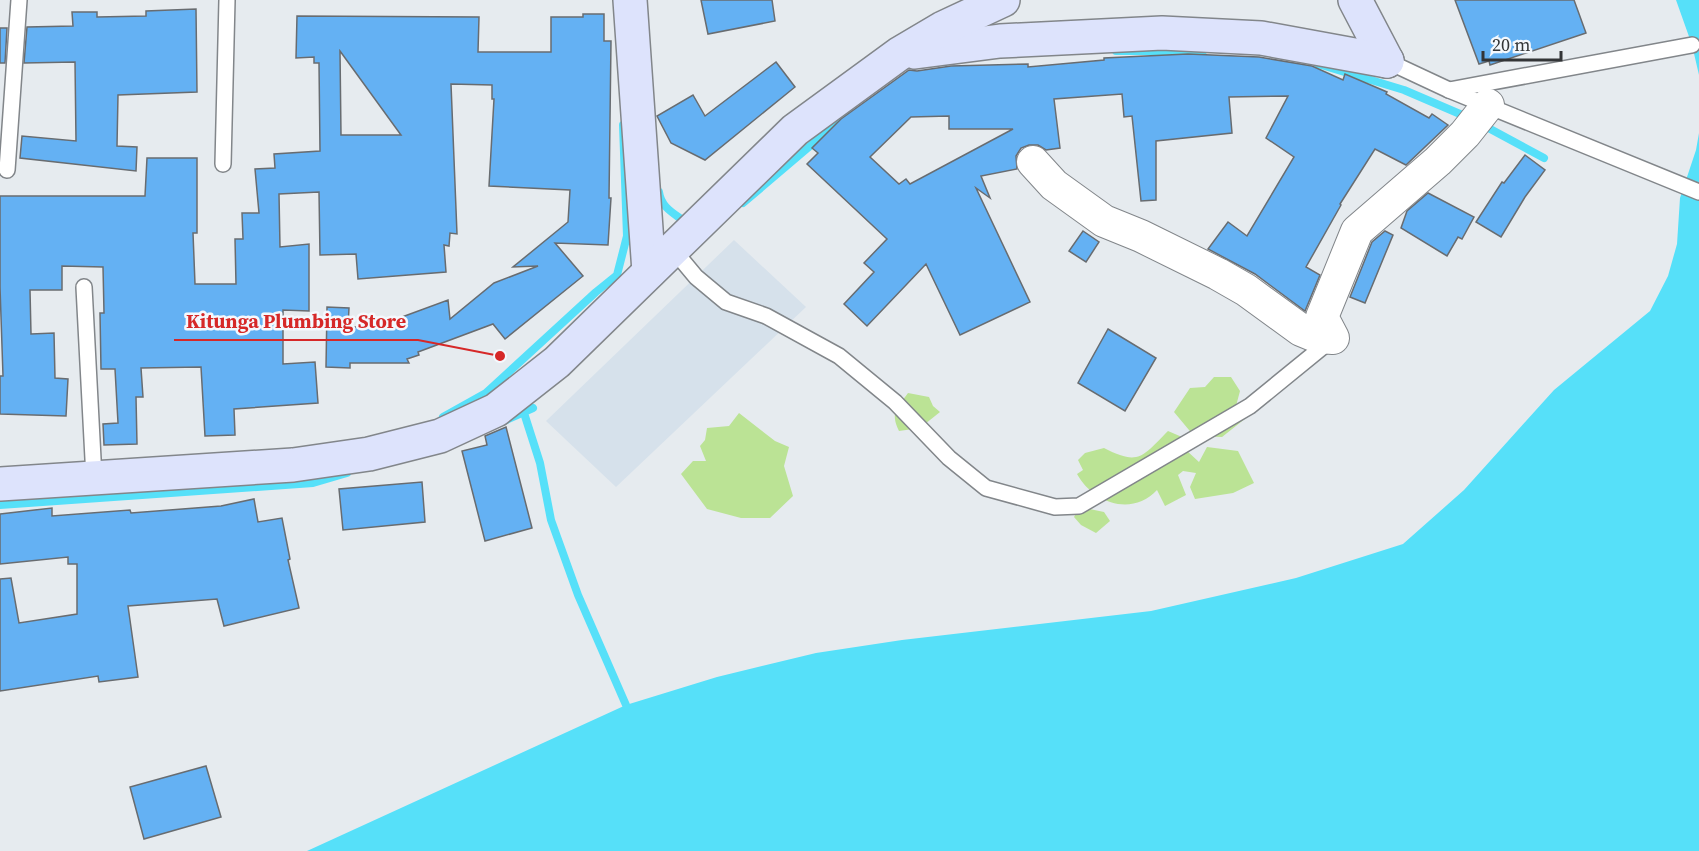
<svg xmlns="http://www.w3.org/2000/svg" width="1699" height="851" viewBox="0 0 1699 851" font-family="'Source Serif 4',serif">
<style>
.built{fill:#d6e1eb}
.green{fill:#bbe395}
.water{fill:#56e0f9}
.lines{fill:none;stroke-linecap:round;stroke-linejoin:round}
.stream{stroke:#56e0f9;stroke-width:8}
.building{fill:#64b1f3;stroke:#686c70;stroke-width:1.5;fill-rule:evenodd}
.lane-casing{stroke:#82868a;stroke-width:18}
.street-casing{stroke:#82868a;stroke-width:34}
.secondary-casing{stroke:#82868a;stroke-width:36}
.lane{stroke:#fff;stroke-width:15}
.street{stroke:#fff;stroke-width:32}
.secondary{stroke:#dde3fc;stroke-width:33}
.leader{fill:none;stroke:#d62828;stroke-width:2}
.callout-dot{fill:#d62828;stroke:#f4f8fd;stroke-width:2}
.callout-label{font-size:20px;text-anchor:middle;font-weight:bold;fill:#d62828;stroke:#f4f8fd;stroke-width:5;stroke-linejoin:round;paint-order:stroke}
</style>
<rect width="100%" height="100%" fill="#e6ebef"/>
<polygon class="built" points="734,240 806,307 616,487 546,421"/>
<g class="green">
<polygon points="1214,377 1231,377 1240,391 1236,406 1246,418 1222,437 1194,436 1174,412 1190,388 1205,387"/>
<path d="M908,393L929,397L933,406L940,412L920,428L899,431C890,412 897,408 908,393Z"/>
<polygon points="739,413 775,441 789,447 784,466 793,496 770,518 741,518 707,509 681,474 693,461 706,461 700,446 705,440 707,428 729,426"/>
<path d="M1168,431L1182,437L1186,450L1199,462L1207,447L1238,451L1254,483L1233,493L1195,499L1190,487L1196,473L1183,471L1178,475L1186,495L1165,506L1157,490C1132,517 1093,503 1077,474L1083,470L1078,460L1085,453L1104,448C1139,466 1142,457 1168,431Z"/>
<polygon points="1080,507 1104,512 1110,521 1096,533 1081,525 1074,517"/>
</g>
<g class="water">
<polygon points="1676,0 1699,0 1699,75 1692,45"/>
<polygon points="1699,133 1699,851 307,851 626,705 717,677 816,653 902,640 1151,611 1296,578 1403,544 1464,490 1554,390 1650,311 1668,276 1677,244 1680,198 1696,150"/>
</g>
<g class="lines">
<g class="stream">
<polyline points="1116,51 1203,51"/>
<polyline points="1318,64 1404,90 1467,117"/>
<polyline points="1481,124 1544,158"/>
<path d="M659,192C661,207 673,213 684,221"/>
<polyline points="743,203 830,129 848,109"/>
<polyline points="524,413 540,463 551,520 578,595 626,705"/>
<polyline points="443,417 486,393 596,292 617,275 627,236 623,125"/>
<polyline points="504,421 533,408"/>
<polyline points="0,505 313,483 347,473"/>
</g>
</g>
<g class="building">
<polygon points="701,0 772,0 775,21 708,34"/>
<polygon points="1455,0 1574,0 1586,33 1490,65 1489,61 1479,64"/>
<polygon points="196,9 197,92 118,95 117,146 137,147 136,171 20,158 22,136 76,141 75,62 24,63 27,27 73,26 72,12 97,12 97,17 146,16 146,11"/>
<path d="M583,14H604V41H611L609,198H611L608,245L555,243L583,276L505,339L493,324L418,352L419,355L407,359L409,363H350V368L326,367L327,307L349,308L348,327H406L402,317L448,300L450,319L494,283L538,266L513,267L568,222L570,190L489,186L494,99H492V85L451,84L457,234L450,233L449,246L444,245L446,272L358,279L356,254L320,255L319,192L279,194L280,247L309,244V311L283,310V364L315,362L318,403L234,409L235,435L205,436L201,367L141,368L143,397H136L137,444L104,445L103,424L118,423L115,369H101L100,313H104L103,267L62,266V290H30L31,334L54,333L55,378L68,379L66,416L0,414V376H3L0,287V196H145L147,158H197V233H193L195,284H236L235,239H243L242,213H259L255,169L275,168L274,154L320,151L319,63H314V57L296,58L297,16L479,17L478,52H551V17H583ZM340,51L401,135H341Z"/>
<polygon points="0,28 7,28 5,63 0,63"/>
<path d="M1188,54L1259,57L1312,66L1343,80L1345,74L1387,92L1386,94L1429,118L1432,114L1448,125L1406,165L1375,149L1340,204L1341,205L1306,267L1320,275L1305,311L1255,274L1208,249L1228,222L1247,236L1294,157L1266,138L1288,96L1229,97L1232,133L1156,141V200L1141,201L1132,116L1124,117L1122,94L1054,99L1060,148L1046,150L1038,145H1029L1021,148L1016,156L1017,169L981,176L990,198L976,188L1030,302L960,335L926,264L867,326L844,304L874,272L864,263L887,239L807,164L818,153L812,148L841,119L909,70L917,71L951,66L1028,64V67L1104,60V58ZM949,116V129H1013L910,184L906,179L899,184L870,157L911,117Z"/>
<polygon points="776,62 795,87 705,160 671,143 657,116 693,95 705,116"/>
<polygon points="1525,155 1545,170 1525,197 1501,237 1476,222 1502,182 1504,183"/>
<polygon points="1428,193 1474,217 1462,239 1458,237 1447,256 1401,228 1407,211"/>
<polygon points="1083,231 1099,242 1086,262 1069,251"/>
<polygon points="1385,231 1393,235 1365,303 1350,297 1372,242"/>
<polygon points="1108,329 1156,358 1125,411 1078,383"/>
<polygon points="506,427 532,528 485,541 462,451 487,445 485,436"/>
<polygon points="422,482 425,522 343,530 339,489"/>
<polygon points="254,499 258,522 282,518 290,559 288,560 299,608 224,626 217,599 128,606 138,677 99,682 98,676 0,691 0,579 11,578 19,623 77,614 77,564 68,564 68,557 0,564 0,514 52,508 52,516 130,510 131,513 221,506"/>
<polygon points="206,766 221,817 144,839 130,787"/>
</g>
<g class="lines">
<g class="lane-casing">
<g id="lane">
<polyline points="1387,61 1449,90 1699,192"/>
<polyline points="1449,90 1692,45"/>
<polyline points="223,164 227,0"/>
<polyline points="7,170 19,0"/>
<polyline points="676,253 696,277 726,302 766,316 839,356 895,402 949,458 986,488 1055,507 1079,506 1250,406 1331,340"/>
<polyline points="84,287 94,478"/>
</g>
</g>
<g class="street-casing">
<polyline id="street" points="1033,162 1054,185 1104,221 1141,236 1218,274 1246,290 1301,330 1318,337 1333,338 1322,317 1357,231 1438,161 1465,134 1488,105"/>
</g>
<g class="secondary-casing">
<g id="secondary">
<polyline points="630,0 649,272"/>
<polyline points="1355,0 1387,61"/>
<polyline points="915,52 1000,41 1162,33 1261,38 1387,61"/>
<polyline points="0,484 293,465 369,454 440,436 496,410 557,362 795,130 899,54 943,28 1003,0"/>
</g>
</g>
<use href="#lane" class="lane"/>
<use href="#street" class="street"/>
<use href="#secondary" class="secondary"/>
</g>
<path class="leader" d="M500 356L418 340H174"/>
<circle class="callout-dot" cx="500" cy="356" r="6"/>
<g class="callout-label">
<text x="296" y="328">Kitunga Plumbing Store</text>
</g>
<path d="M1483 51v9h78v-9" fill="none" stroke="#333537" stroke-width="3"/>
<text x="1492" y="51" font-size="18" fill="#333537" stroke="#f4f8fd" stroke-width="4.5" paint-order="stroke">20 m</text>
</svg>
